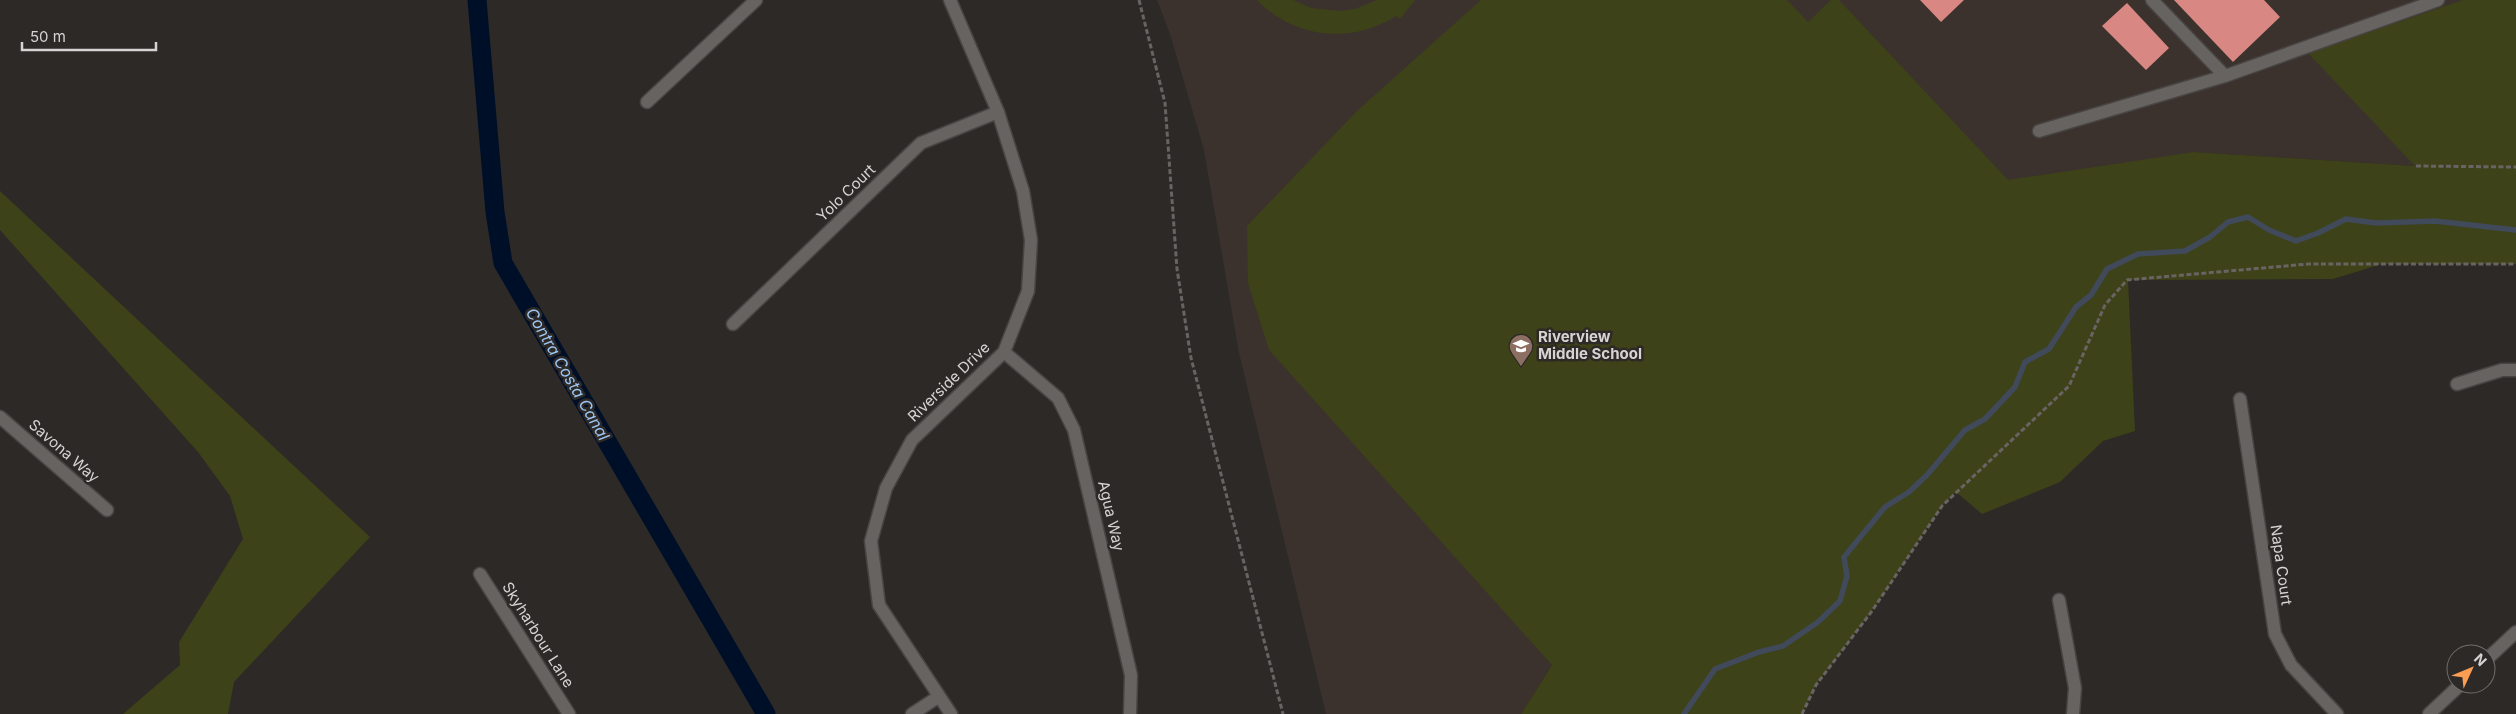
<svg xmlns="http://www.w3.org/2000/svg" width="2516" height="714" viewBox="0 0 2516 714" font-family="Inter,sans-serif">
<style>
.built{fill:#3b322d}
.green{fill:#3e4218}
.lines{fill:none;stroke-linecap:round;stroke-linejoin:round}
.stream{stroke:#404a5b;stroke-width:5.5}
.canal{stroke:#000f28;stroke-width:19}
.building{fill:#d98782}
.minor-casing{stroke:#474443;stroke-width:15}
.path{stroke:#686463;stroke-width:3;stroke-dasharray:5 2.5;stroke-linecap:butt}
.minor{stroke:#666360;stroke-width:12}
.labels{text-anchor:middle;stroke-width:5;stroke-linejoin:round;paint-order:stroke}
.street-label{font-size:15px;fill:#d6d4d3;stroke:#2d2927}
.poi-label{font-size:15px;font-weight:bold;fill:#d6d4d3;stroke:#2d2927;text-anchor:start}
.water-label{font-size:16px;font-style:italic;fill:#9dc6f4;stroke:#2d2927}
</style>
<rect width="100%" height="100%" fill="#2d2927"/>
<polygon class="built" points="1157,0 2516,0 2416,166 2194,152 1552,665 1521,714 1326,714 1239,353 1204,150 1170,34"/>
<g class="green">
<path d="M1257,0H1293L1311,8L1340,11L1355,9L1377,0H1415L1400,19L1396,16C1350,45 1294,38 1257,0Z"/>
<polygon points="1481,0 1787,0 1808,22 1831,0 1839,0 2008,180 2194,152 2415,166 2308,53 2463,0 2516,0 2516,264 2382,264 2333,279 2128,280 2135,431 2103,441 2060,482 1982,514 1956,492 1942,506 1872,611 1816,685 1802,714 1521,714 1552,665 1269,350 1248,283 1247,226 1357,111"/>
<polygon points="0,191 370,537 234,682 228,714 123,714 180,665 179,642 243,539 230,496 198,452 0,230"/>
</g>
<g class="lines">
<polyline class="stream" points="1684,714 1715,669 1759,652 1783,646 1818,622 1840,601 1847,576 1844,557 1885,507 1909,492 1927,475 1965,430 1985,419 2015,387 2025,362 2049,349 2076,307 2091,295 2107,269 2138,254 2185,251 2210,237 2228,222 2248,217 2269,230 2296,241 2318,233 2346,219 2376,223 2435,221 2516,230"/>
<polyline class="canal" points="477,0 495,212 503,263 766,714"/>
</g>
<g class="building">
<polygon points="1920,0 1964,0 1941,22"/>
<polygon points="2174,0 2264,0 2280,17 2233,62"/>
<polygon points="2127,3 2169,48 2146,70 2102,26"/>
</g>
<g class="lines">
<g class="minor-casing">
<g id="minor">
<polyline points="950,0 998,112 1023,191 1031,240 1028,291 1004,352 912,440 886,488 871,541 879,605 951,714"/>
<polyline points="2152,0 2225,76"/>
<polyline points="647,102 756,0"/>
<polyline points="2039,131 2225,76 2438,0"/>
<polyline points="733,324 921,143 998,112"/>
<polyline points="1004,352 1058,398 1074,430 1131,675 1130,714"/>
<polyline points="2457,384 2502,370 2516,370"/>
<polyline points="2240,399 2275,634 2291,665 2337,714"/>
<polyline points="0,417 107,510"/>
<polyline points="480,574 569,714"/>
<polyline points="2059,600 2075,688 2073,714"/>
<polyline points="2486,660 2516,632"/>
<polyline points="912,714 938,697"/>
<polyline points="2429,714 2461,684"/>
</g>
</g>
<g class="path">
<polyline points="1139,0 1165,103 1177,269 1191,358 1283,714"/>
<polyline points="2416,166 2516,167"/>
<polyline points="1802,714 1816,685 1872,611 1942,506 2069,386 2105,305 2127,280 2308,264 2516,264"/>
</g>
<use href="#minor" class="minor"/>
</g>
<defs>
<g id="school-pin" transform="scale(1.25)"><path d="M0 17L-7.5 6A9.5 9.5 0 1 1 7.5 6Z" fill="#8d6e63" stroke="#2d2927"/><path d="M0-5L7-2L0 1L-7-2ZM-4 1L0 2.5L4 1V4Q0 6-4 4Z" fill="#fff"/></g>
</defs>
<g fill-rule="evenodd">
<use href="#school-pin" x="1521" y="346"/>
</g>
<g class="labels">
<g class="street-label">
<text transform="translate(846 193) rotate(-44)" y="5">Yolo Court</text>
<text transform="translate(949 382) rotate(-44)" y="5">Riverside Drive</text>
<text transform="translate(64 451) rotate(41)" y="5">Savona Way</text>
<text transform="translate(1111 516) rotate(77)" y="5">Agua Way</text>
<text transform="translate(2281 565) rotate(82)" y="5">Napa Court</text>
<text transform="translate(538 635) rotate(58)" y="5">Skyharbour Lane</text>
</g>
<g class="poi-label">
<text x="1538" y="342">Riverview<tspan x="1538" dy="17">Middle School</tspan></text>
</g>
<g class="water-label">
<text transform="translate(568 374) rotate(60)" y="6">Contra Costa Canal</text>
</g>
</g>
<g transform="translate(2471 669) rotate(46)"><circle r="24" fill="#2d2927" stroke="#716d6c"/>
<path d="M0-4L9 19L0 12L-9 19Z" fill="#fc9d54"/>
<text y="-8" font-size="14" font-weight="bold" text-anchor="middle" fill="#d6d4d3">N</text>
</g>
<path d="M22 42v8h134v-8" fill="none" stroke="#d6d4d3" stroke-width="2.5"/>
<text x="30" y="42" font-size="15" fill="#d6d4d3" stroke="#2d2927" stroke-width="4" paint-order="stroke">50 m</text>
</svg>
